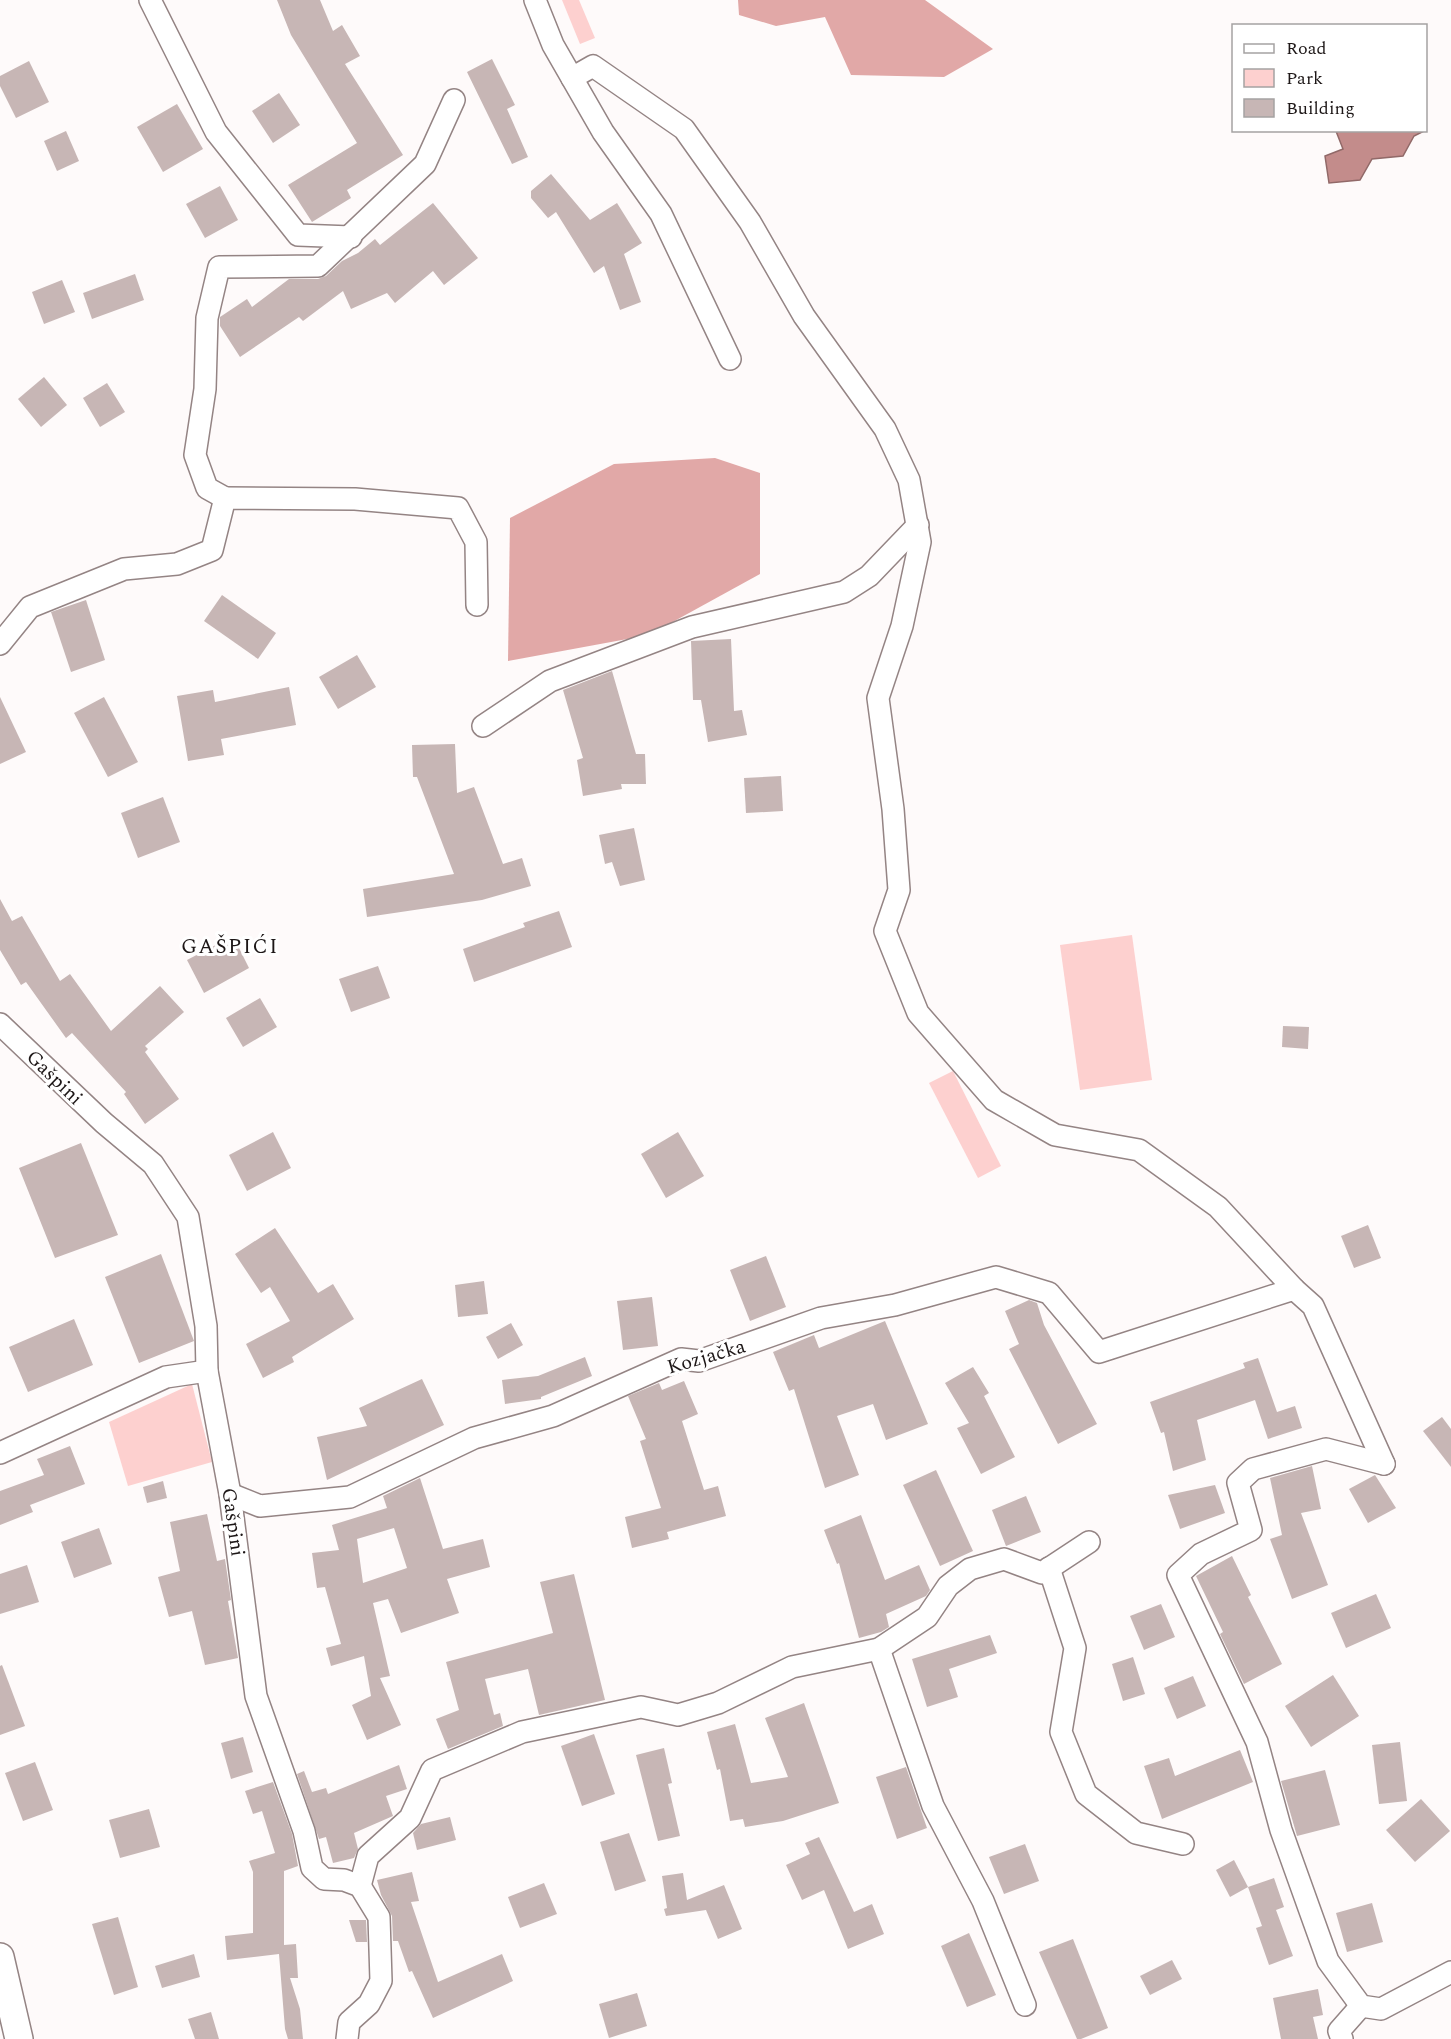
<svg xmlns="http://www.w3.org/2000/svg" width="1451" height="2039" viewBox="0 0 1451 2039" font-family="Spectral,serif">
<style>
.green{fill:#fdd0cf}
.forest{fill:#e1a8a7}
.water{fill:#c38c8b;stroke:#916968;stroke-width:1.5}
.building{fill:#c7b6b5;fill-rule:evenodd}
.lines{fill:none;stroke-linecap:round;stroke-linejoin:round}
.minor-casing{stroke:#948484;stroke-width:24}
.tertiary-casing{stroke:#948484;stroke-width:30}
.minor{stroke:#fff;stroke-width:21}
.tertiary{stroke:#fff;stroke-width:27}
.labels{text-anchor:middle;stroke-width:6;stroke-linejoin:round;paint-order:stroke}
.street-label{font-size:20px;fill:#1d1717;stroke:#fff}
.neighbourhood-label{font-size:21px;letter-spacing:1.5px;fill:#1d1717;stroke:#fff}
</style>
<rect width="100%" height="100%" fill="#fefafa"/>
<g class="green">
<polygon points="562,0 579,0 595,38 580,44"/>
<polygon points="1132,935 1152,1080 1080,1090 1060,945"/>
<polygon points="953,1071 1001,1166 978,1178 929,1083"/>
<polygon points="192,1384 212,1462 128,1486 109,1422"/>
</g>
<g class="forest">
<polygon points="738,0 925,0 993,49 944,77 851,75 825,17 776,26 739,15"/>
<polygon points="715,458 760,473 760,574 649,635 508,661 510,518 614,464"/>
</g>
<polygon class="water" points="1336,131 1336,130 1424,131 1414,136 1403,156 1372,159 1360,180 1329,183 1325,156 1343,149"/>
<g class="building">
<polygon points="277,0 320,0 333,31 342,25 360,56 345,64 403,155 347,190 351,198 312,222 288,185 357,143 291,35"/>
<polygon points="492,59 515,105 507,109 528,157 512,164 467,72"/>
<polygon points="29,61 49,102 16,118 0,86 0,76"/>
<polygon points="279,93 300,125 273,143 252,111"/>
<polygon points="177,104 203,149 163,172 137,127"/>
<polygon points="66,131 79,161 57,171 44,141"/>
<polygon points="551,174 590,220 617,203 642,243 624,254 641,302 620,310 604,266 594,273 556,212 548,218 531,198 531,191"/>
<polygon points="220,186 238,220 205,238 186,204"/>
<polygon points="433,203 478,258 444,285 433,271 395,303 387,293 351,309 343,291 303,321 299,317 240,357 220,326 220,317 247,299 252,307 289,279 318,279 326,276 342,261 358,253 375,239 380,245"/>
<polygon points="135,274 144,300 92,319 83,293"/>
<polygon points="62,280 75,312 44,324 32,292"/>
<polygon points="44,377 67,405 41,427 18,399"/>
<polygon points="107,383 125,412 100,427 83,398"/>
<polygon points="222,595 276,633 258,659 204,621"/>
<polygon points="86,600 105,660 71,672 51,612"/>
<polygon points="731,639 734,711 742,710 747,735 708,742 701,700 693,700 691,641"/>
<polygon points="357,655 376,687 338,709 319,677"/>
<polygon points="612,671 636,754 645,754 646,784 621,784 622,789 583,796 577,760 583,758 563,690"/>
<polygon points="289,687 296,725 221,739 224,755 188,761 177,696 213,690 215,702"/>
<polygon points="0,697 26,752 0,764"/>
<polygon points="104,697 138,762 108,777 74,713"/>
<polygon points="455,744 457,793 474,787 503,864 522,858 531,886 482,900 367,917 363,889 454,874 417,777 413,777 412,745"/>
<polygon points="781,776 783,811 746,813 744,778"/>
<polygon points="163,797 180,842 138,858 121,813"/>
<polygon points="634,828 645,880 620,886 612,862 605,864 599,835"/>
<polygon points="0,899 12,921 22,916 60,981 70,974 111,1031 160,986 184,1012 145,1046 148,1049 145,1052 179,1099 145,1124 124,1094 126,1092 72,1033 66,1038 26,982 21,985 0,950"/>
<polygon points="559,911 572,947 474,982 463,949 525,927 523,923"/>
<polygon points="233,936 249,968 204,993 187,960"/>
<polygon points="378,966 390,998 351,1012 339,979"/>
<polygon points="260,998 277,1027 243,1047 226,1018"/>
<polygon points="1283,1026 1309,1027 1308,1049 1282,1047"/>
<polygon points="273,1132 291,1168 247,1191 229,1155"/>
<polygon points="678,1132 704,1176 666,1198 641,1154"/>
<polygon points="81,1143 118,1235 55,1258 19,1168"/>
<polygon points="1368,1225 1381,1258 1354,1268 1341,1236"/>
<polygon points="275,1228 318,1293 333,1284 354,1319 292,1357 294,1362 263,1378 246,1344 290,1321 270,1287 261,1293 235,1254"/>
<polygon points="161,1254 194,1341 139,1363 105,1277"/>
<polygon points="766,1256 786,1307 750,1321 730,1270"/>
<polygon points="484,1281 488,1314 458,1317 455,1285"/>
<polygon points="652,1297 658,1346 623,1350 617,1301"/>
<polygon points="1029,1300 1037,1303 1044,1325 1097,1424 1058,1444 1009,1349 1019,1344 1005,1311"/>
<polygon points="74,1319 93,1365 28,1392 9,1347"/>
<polygon points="885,1321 928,1424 886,1440 873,1404 837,1416 859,1475 825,1488 794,1389 789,1391 773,1352 814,1335 819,1348"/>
<polygon points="511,1323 523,1345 498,1359 486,1337"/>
<polygon points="585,1357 592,1376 541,1397 541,1399 505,1404 502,1380 538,1376"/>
<polygon points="1258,1358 1277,1412 1295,1406 1302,1428 1268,1439 1255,1400 1197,1420 1206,1460 1173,1471 1164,1432 1161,1433 1150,1402 1245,1368 1243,1363"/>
<polygon points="973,1367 989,1393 984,1396 1015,1457 981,1474 957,1428 969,1423 945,1383"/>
<polygon points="422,1379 444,1425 327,1480 317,1437 367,1426 359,1408"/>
<polygon points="684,1381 698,1414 682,1421 704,1490 718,1486 726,1516 667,1532 669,1539 632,1548 625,1517 661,1508 640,1441 646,1439 628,1396 659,1383 662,1390"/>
<polygon points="1442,1417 1451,1429 1451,1467 1423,1431"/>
<polygon points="70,1446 85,1484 30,1505 33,1512 0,1525 0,1491 44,1475 37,1459"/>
<polygon points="1312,1466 1321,1509 1301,1513 1328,1585 1292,1599 1270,1539 1282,1535 1270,1478"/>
<polygon points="936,1470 973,1551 940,1566 903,1485"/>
<polygon points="1375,1475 1396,1508 1368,1523 1349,1489"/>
<path d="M420,1478L443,1549L483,1539L490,1567L447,1579L459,1613L401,1633L388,1599L373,1603L390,1676L380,1678L401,1725L367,1740L352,1705L371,1696L364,1656L331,1666L326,1648L341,1644L325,1587L317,1588L312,1553L339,1550L332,1525L387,1508L383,1496ZM394,1528L407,1568L363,1583L357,1539Z"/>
<polygon points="163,1481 167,1498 147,1503 143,1487"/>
<polygon points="1215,1485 1225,1513 1180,1529 1168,1495"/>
<polygon points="1026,1496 1041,1532 1006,1546 992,1510"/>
<polygon points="207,1514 217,1561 225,1559 231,1600 228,1601 238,1658 205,1665 192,1611 169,1617 158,1577 180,1571 170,1522"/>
<polygon points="861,1515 885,1580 919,1565 930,1590 926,1596 886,1614 889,1627 881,1632 859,1638 839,1563 837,1564 824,1530"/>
<polygon points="99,1528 112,1564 74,1578 61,1542"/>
<polygon points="1232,1556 1251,1595 1248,1597 1282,1664 1244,1684 1220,1634 1223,1632 1196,1576"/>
<polygon points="27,1565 39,1602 0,1614 0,1574"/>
<polygon points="574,1574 605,1700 539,1715 528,1669 485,1679 494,1715 500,1713 503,1726 448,1749 436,1719 459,1710 446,1662 553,1633 540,1582"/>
<polygon points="1376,1594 1391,1628 1346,1648 1331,1613"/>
<polygon points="1161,1604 1175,1637 1144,1650 1130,1616"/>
<polygon points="990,1635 997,1653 949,1669 958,1697 927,1707 912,1659"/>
<polygon points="1133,1657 1145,1694 1123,1701 1112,1664"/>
<polygon points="2,1665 25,1726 0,1735 0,1666"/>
<polygon points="1333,1675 1359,1716 1311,1747 1285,1706"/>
<polygon points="1193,1676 1206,1706 1177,1719 1164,1688"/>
<polygon points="804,1703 839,1803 783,1821 745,1827 743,1819 730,1821 720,1769 717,1770 707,1732 735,1724 751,1783 788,1777 765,1718"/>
<polygon points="594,1734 615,1794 582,1806 561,1746"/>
<polygon points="243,1737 253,1772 231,1779 221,1743"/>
<polygon points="1400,1742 1407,1801 1379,1804 1372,1745"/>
<polygon points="664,1748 672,1783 668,1784 680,1836 658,1841 636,1755"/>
<polygon points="1240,1750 1253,1782 1162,1819 1144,1766 1169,1758 1175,1776"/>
<polygon points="35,1762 53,1810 23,1821 5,1773"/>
<polygon points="399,1765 407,1789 386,1796 393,1816 354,1833 358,1849 354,1858 333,1863 326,1837 319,1839 297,1774 304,1771 312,1792 326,1788 328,1794"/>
<polygon points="906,1767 927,1828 897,1839 876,1777"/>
<polygon points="1325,1770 1340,1825 1297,1836 1281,1781"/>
<polygon points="273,1782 292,1834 298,1866 284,1871 284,1945 296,1944 298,1978 290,1978 300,2009 303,2039 288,2039 285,2029 279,1954 227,1960 225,1936 253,1933 253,1872 249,1861 275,1853 262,1811 253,1814 245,1791"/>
<polygon points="1421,1799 1450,1831 1415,1862 1386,1830"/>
<polygon points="149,1809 160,1847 120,1858 109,1820"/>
<polygon points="450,1817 456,1840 417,1850 413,1833 421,1824"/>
<polygon points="629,1833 646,1881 615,1891 600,1842"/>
<polygon points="819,1837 854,1912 872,1904 884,1934 848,1949 824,1890 802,1900 786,1865 810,1854 805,1843"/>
<polygon points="1025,1844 1039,1881 1004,1894 989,1857"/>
<polygon points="1234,1860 1248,1887 1230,1897 1216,1870"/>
<polygon points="412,1872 419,1901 411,1902 438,1982 502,1954 513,1981 433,2018 412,1971 409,1972 398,1941 393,1941 392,1916 381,1895 377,1880"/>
<polygon points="683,1873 687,1900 724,1885 742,1929 718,1939 706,1910 666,1916 664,1909 667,1908 662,1876"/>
<polygon points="1274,1878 1284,1907 1276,1910 1293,1956 1269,1965 1256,1928 1262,1926 1248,1887"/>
<polygon points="544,1883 557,1914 520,1928 508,1897"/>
<polygon points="1372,1903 1383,1942 1347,1952 1336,1913"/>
<polygon points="118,1917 138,1987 114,1995 92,1924"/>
<polygon points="349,1920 366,1920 367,1942 356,1942"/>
<polygon points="969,1933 996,1995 967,2007 941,1946"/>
<polygon points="1073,1939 1108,2028 1081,2039 1077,2039 1039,1952"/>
<polygon points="194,1954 200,1977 162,1988 155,1966"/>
<polygon points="1172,1960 1182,1979 1150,1995 1140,1976"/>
<polygon points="1318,1989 1323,2015 1313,2017 1318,2039 1281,2039 1273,1998"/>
<polygon points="637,1993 647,2026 609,2038 599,2004"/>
<polygon points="211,2012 219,2039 195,2039 188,2019"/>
</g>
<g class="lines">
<g class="minor-casing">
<g id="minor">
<polyline points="150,0 216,132 298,235 351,237"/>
<polyline points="535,0 553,45 603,132 661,214 730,359"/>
<polyline points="572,78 593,66 684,129 750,222 804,316 885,429 909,480 920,542 902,626 878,698 893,809 899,890 885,931 918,1013 994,1100 1055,1135 1139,1150 1218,1207 1294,1289"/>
<polyline points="225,498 207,488 195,455 205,389 207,318 219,267 318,266 425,164 454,100"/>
<polyline points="0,644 30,607 124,569 177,564 212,550 225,498 355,499 458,508 476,542 477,605"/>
<polyline points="483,726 550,681 692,627 844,592 869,576 918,525"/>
<polyline points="0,1024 104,1123 153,1164 188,1217 206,1326 207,1371 230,1494 256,1696 304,1831 312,1868 324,1879 344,1880 360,1886 379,1917 381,1981 369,2004 349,2022 347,2039"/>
<polyline points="0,1453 166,1377 207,1371"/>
<polyline points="1384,1464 1326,1449 1253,1469 1238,1483 1251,1530 1201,1554 1178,1575 1257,1742 1281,1830 1328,1961 1361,2006 1381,2009 1451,1972"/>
<polyline points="230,1494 260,1506 350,1497 474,1438 553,1416 681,1359 699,1361 821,1318 895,1305 996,1277 1049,1293 1099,1352 1294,1289 1313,1306 1384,1464"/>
<polyline points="1049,1568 1075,1648 1061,1732 1086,1794 1136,1833 1183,1844"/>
<polyline points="879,1649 933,1806 983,1901 1025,2005"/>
<polyline points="360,1886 368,1856 410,1818 432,1770 522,1732 641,1707 678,1715 718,1703 792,1667 879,1649 927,1617 948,1586 970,1569 1004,1559 1042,1573 1089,1542"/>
<polyline points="1342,2039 1339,2031 1361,2006"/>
</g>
</g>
<g class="tertiary-casing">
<polyline id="tertiary" points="0,1957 19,2039"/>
</g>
<use href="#minor" class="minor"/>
<use href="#tertiary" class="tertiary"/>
</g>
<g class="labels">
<g class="street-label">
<text transform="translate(55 1077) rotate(44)" y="7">Gašpini</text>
<text transform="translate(706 1356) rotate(-16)" y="7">Kozjačka</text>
<text transform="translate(234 1522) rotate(82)" y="7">Gašpini</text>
</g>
<g class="neighbourhood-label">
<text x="230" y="953">GAŠPIĆI</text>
</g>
</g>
<rect x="1232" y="24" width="195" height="108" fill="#ffffff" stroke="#a5a2a2" stroke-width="1.5"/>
<rect x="1244" y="44" width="30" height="9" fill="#ffffff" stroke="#a5a2a2" stroke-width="1.5"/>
<text x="1286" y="54" font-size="18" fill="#1d1717">Road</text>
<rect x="1244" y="69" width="30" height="18" fill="#fdd0cf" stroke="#a5a2a2" stroke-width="1.5"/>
<text x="1286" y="84" font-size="18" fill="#1d1717">Park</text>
<rect x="1244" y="99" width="30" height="18" fill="#c7b6b5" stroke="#a5a2a2" stroke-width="1.5"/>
<text x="1286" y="114" font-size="18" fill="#1d1717">Building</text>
</svg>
